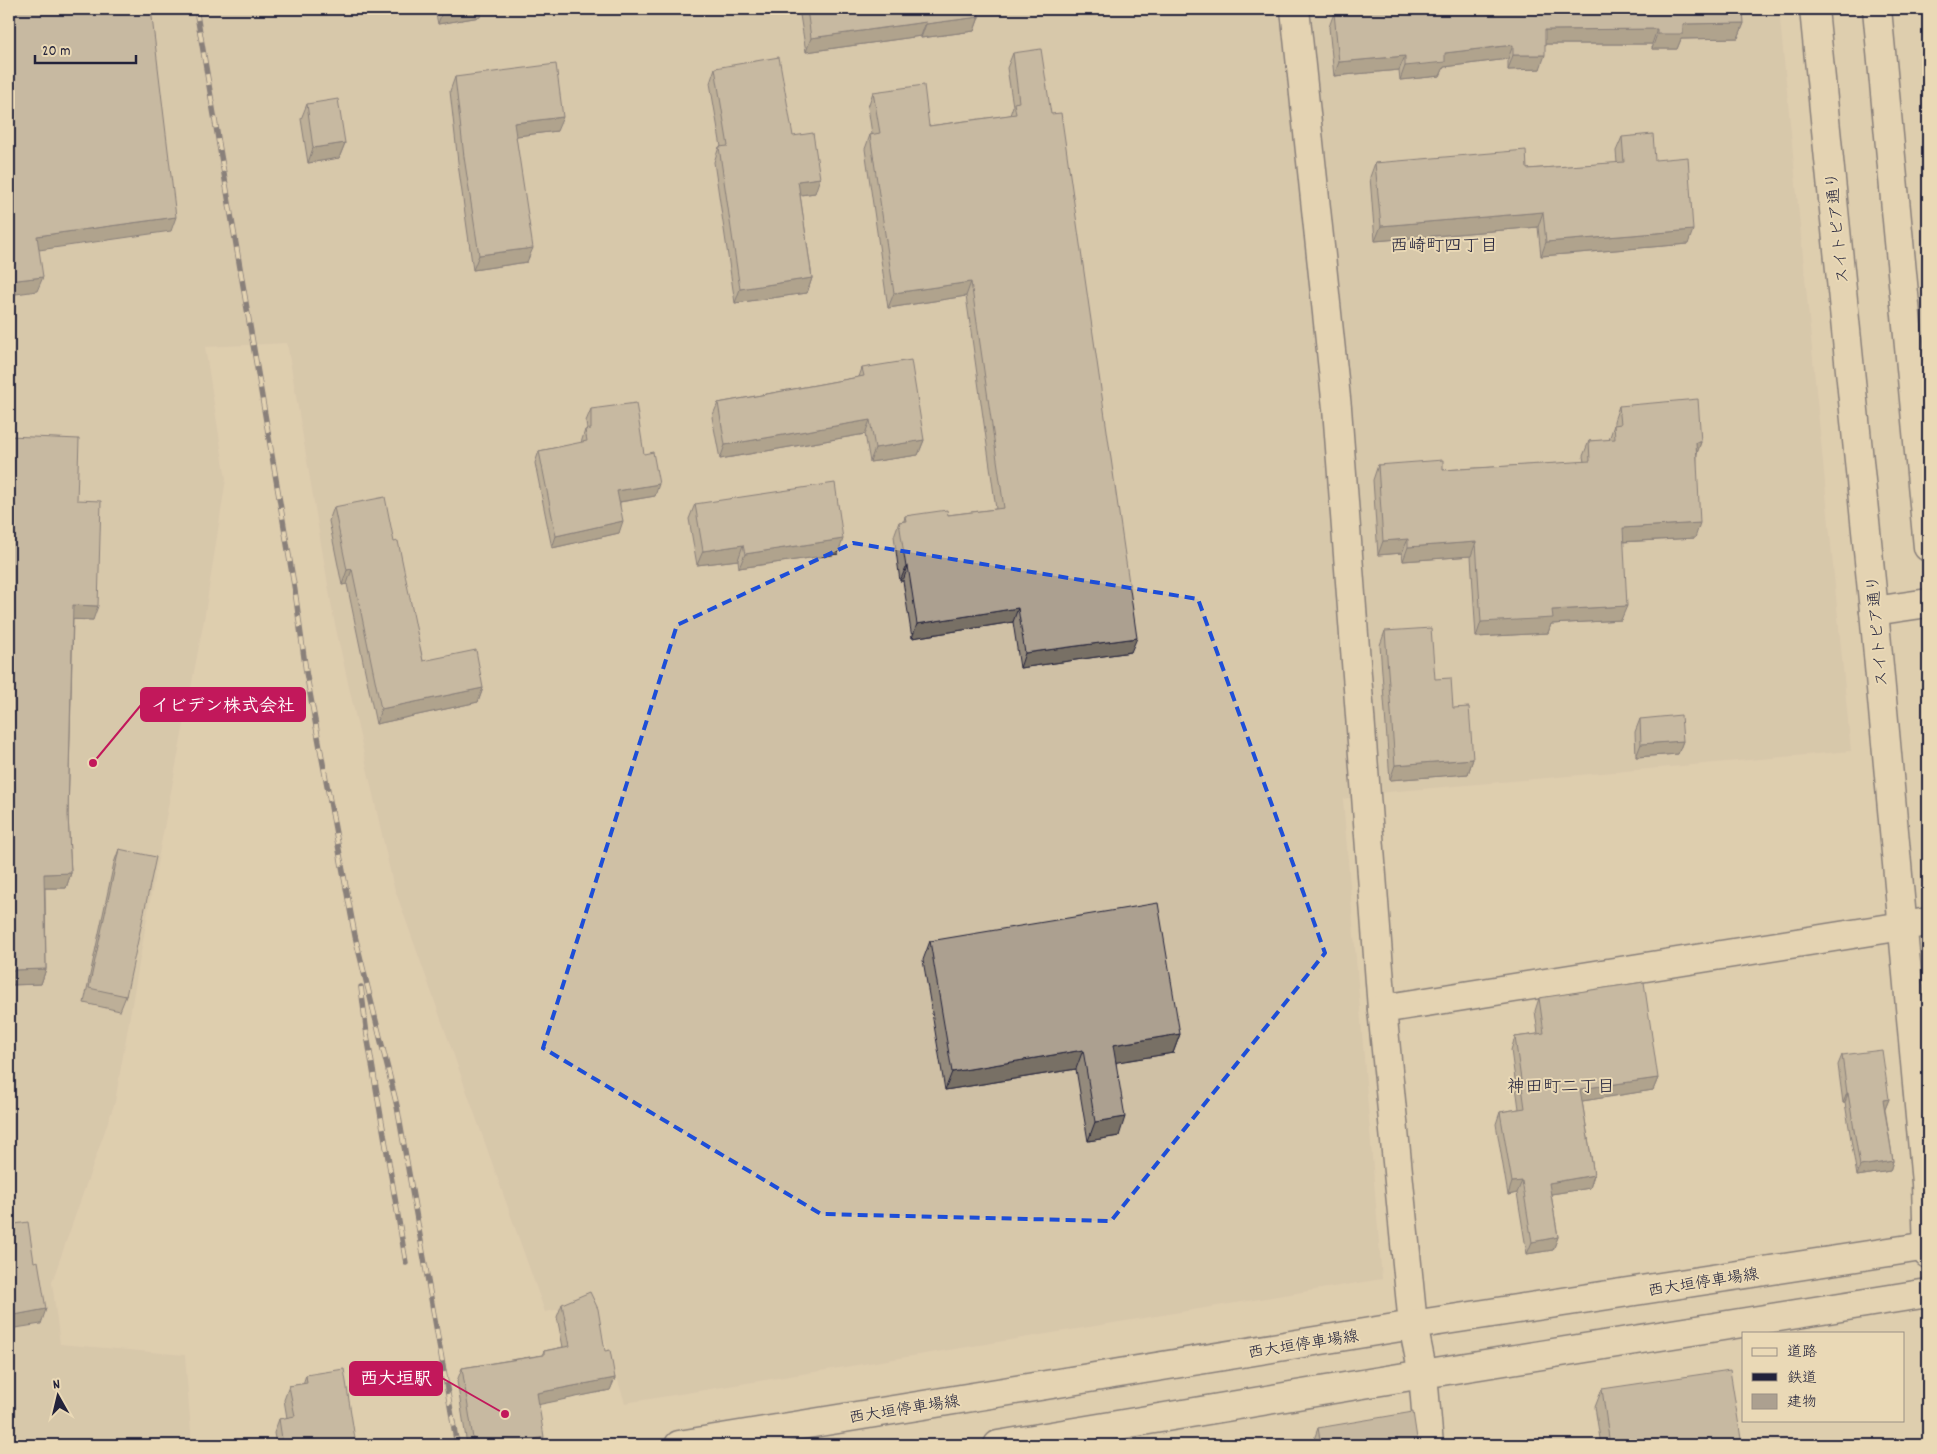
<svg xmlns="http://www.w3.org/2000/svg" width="1937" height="1454" viewBox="0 0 1937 1454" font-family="Dekko,'Klee One',sans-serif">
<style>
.built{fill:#cfc0a5}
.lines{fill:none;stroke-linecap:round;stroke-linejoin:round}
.minor-casing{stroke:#22223b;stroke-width:31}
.secondary-casing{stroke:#22223b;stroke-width:31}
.minor{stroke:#ead9b6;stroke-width:28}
.secondary{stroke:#ead9b6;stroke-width:28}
.rail-casing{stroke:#22223b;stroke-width:5.5}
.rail{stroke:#ead9b6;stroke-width:4;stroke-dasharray:11;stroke-linecap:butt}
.wall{fill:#948a7c;stroke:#22223b}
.shaded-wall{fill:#787065;stroke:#22223b}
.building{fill:#aca090;stroke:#22223b}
.marked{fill:none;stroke:#1d4ed8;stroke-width:4;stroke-dasharray:10 6;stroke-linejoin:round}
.labels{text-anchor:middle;stroke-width:4;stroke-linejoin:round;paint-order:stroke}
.street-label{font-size:16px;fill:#22223b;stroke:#ead9b6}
.neighbourhood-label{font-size:18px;fill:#22223b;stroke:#ead9b6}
.leader{fill:none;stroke:#c2185b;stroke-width:2}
.callout-dot{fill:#c2185b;stroke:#ead9b6;stroke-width:2}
.callout{fill:#c2185b;stroke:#c2185b;stroke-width:2}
.callout-label{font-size:18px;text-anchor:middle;font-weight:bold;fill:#fff}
</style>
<rect width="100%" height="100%" fill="#deceae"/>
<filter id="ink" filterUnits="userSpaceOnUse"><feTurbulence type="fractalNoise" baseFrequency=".02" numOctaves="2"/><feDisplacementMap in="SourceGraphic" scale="10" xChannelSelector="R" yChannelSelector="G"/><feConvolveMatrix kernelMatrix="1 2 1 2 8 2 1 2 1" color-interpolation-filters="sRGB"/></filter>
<g filter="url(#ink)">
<polygon class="built" points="9,9 1779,9 1851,751 1387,792 1343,799 1382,1279 625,1403 593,1303 545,1312 393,884 334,620 287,343 205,347 226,479 204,620 149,906 115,1102 52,1282 60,1344 185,1355 192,1445 9,1445"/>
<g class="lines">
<g class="minor-casing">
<g id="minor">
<polyline points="1295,9 1337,408 1382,1009 1413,1325 1423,1374 1429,1445"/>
<polyline points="1814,9 1874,611 1926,1183 1928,1254"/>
<polyline points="1877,9 1928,547"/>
<polyline points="1874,611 1928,603"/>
<polyline points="1382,1009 1928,922"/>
</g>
</g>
<g class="secondary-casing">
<g id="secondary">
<polyline points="679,1445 1413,1325 1928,1246"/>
<polyline points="998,1445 1423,1374 1928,1293"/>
</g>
</g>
<use href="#minor" class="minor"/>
<use href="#secondary" class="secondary"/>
<g class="rail-casing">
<g id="rail">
<polyline points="196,9 295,591 306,672 355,936 397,1106 457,1445"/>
<polyline points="361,987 367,1035 406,1263"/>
</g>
</g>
<use href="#rail" class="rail"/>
</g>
<g class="wall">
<polygon points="435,9 483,9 480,17 438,24"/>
<polygon points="799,9 978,9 979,17 974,31 921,38 921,36 806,52"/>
<polygon points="1334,13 1744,23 1738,38 1681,39 1677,49 1652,49 1652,44 1545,44 1540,69 1508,70 1508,59 1444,67 1440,76 1400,80 1399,70 1334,76 1329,27"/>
<polygon points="1013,53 1051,114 1131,652 1020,668 1013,622 912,638 903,581 900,581 894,536 899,522 904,521 905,516 948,515 996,509 966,296 888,308 865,149 870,135 872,134 868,107 873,92 929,126 1010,115 1013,106 1007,68"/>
<polygon points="715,68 793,136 815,193 800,195 812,278 807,293 735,303 714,162 719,147 721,147 710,83"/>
<polygon points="455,77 557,131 516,136 527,262 473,270 459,171 450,91"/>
<polygon points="307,104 345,143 339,158 308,163 301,119"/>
<polygon points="1622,137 1655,160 1688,244 1541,256 1538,227 1375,241 1370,177 1375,163 1527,169 1617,163 1616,151"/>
<polygon points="862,368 924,440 918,455 870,462 865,434 720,459 712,417 718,403 859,377"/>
<polygon points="1619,406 1701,442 1697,453 1695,538 1623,542 1621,620 1551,624 1548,633 1476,637 1471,556 1403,561 1402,553 1378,555 1373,480 1378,465 1443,470 1584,462 1583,456 1589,441 1609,440 1614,425 1614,421"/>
<polygon points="591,409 644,454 655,496 620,502 619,533 552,548 535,463 539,451 581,443 585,430 587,430 586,421"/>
<polygon points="9,436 77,500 93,620 73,619 68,815 71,873 66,888 45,888 46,969 41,984 9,985"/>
<polygon points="695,504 838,554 739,568 738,560 697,565 689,519"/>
<polygon points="334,507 394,542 423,661 483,688 478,702 376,724 347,584 342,585 329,521"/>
<polygon points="1385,631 1435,679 1453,708 1473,759 1468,774 1390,780 1380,645"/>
<polygon points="1640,719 1683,741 1678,754 1636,757 1635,732"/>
<polygon points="119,849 126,996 120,1011 84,1003 114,863"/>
<polygon points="930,941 1180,1034 1173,1053 1116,1062 1119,1136 1088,1141 1076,1069 945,1090 923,960"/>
<polygon points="1539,998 1658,1078 1653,1090 1582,1101 1594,1175 1590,1188 1551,1194 1558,1237 1553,1250 1527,1254 1517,1193 1508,1195 1496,1124 1500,1112 1519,1109 1511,1050 1515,1037 1538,1034 1535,1011"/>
<polygon points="1842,1055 1889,1099 1885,1109 1893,1161 1890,1171 1857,1176 1845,1103 1843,1103 1838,1065"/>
<polygon points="562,1304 605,1351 615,1378 610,1390 539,1404 541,1445 467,1445 457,1381 462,1368 542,1355 544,1351 563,1347 557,1317"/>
<polygon points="306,1375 356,1445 276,1445 274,1433 279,1419 287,1418 284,1400 289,1386 303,1384"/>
<polygon points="1602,1389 1742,1445 1601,1445 1595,1407"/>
<polygon points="1318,1428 1418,1445 1312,1445"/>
</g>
<g class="shaded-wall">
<polygon points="443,9 483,9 480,17 438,24"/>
<polygon points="979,17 974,31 921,38 926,24"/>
<polygon points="926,22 921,36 806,52 811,38"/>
<polygon points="1744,23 1738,38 1681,39 1677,49 1652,49 1657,34 1683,24"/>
<polygon points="1657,29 1652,44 1539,44 1545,30"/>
<polygon points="1513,45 1508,59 1444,67 1440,76 1400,80 1405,66 1445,53"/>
<polygon points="1513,55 1545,55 1540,69 1508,70"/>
<polygon points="1405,56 1399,70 1334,76 1339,62"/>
<polygon points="563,117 557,131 509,137 514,123"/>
<polygon points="345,143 339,158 308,163 313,148"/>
<polygon points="820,178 815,193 793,196 798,181"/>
<polygon points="1543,212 1538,227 1375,241 1381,226"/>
<polygon points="176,217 171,231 32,251 37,236"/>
<polygon points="1693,230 1688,244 1541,256 1546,242"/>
<polygon points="533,248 527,262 473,270 479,255"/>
<polygon points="43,277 37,291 9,295 9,281"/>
<polygon points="812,278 807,293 735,303 740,289"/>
<polygon points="971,282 966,296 888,308 894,293"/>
<polygon points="870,420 865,434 720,459 725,445"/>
<polygon points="924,440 918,455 870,462 875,448"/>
<polygon points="1696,442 1701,442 1696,456"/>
<polygon points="659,484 655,496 613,503 617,491"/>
<polygon points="623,521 619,533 552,548 556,536"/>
<polygon points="1700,523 1695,538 1617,542 1623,528"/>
<polygon points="843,539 838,554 739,568 745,554"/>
<polygon points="1408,539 1402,553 1378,555 1383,541"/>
<polygon points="1476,542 1471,556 1403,561 1408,547"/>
<polygon points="743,545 738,560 697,565 703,551"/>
<polygon points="908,566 903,581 900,581 906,567"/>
<polygon points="352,569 347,584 342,585 347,570"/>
<polygon points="73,605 98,606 93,620 68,619"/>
<polygon points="1627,606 1621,620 1551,624 1548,633 1476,637 1481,622 1552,610"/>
<polygon points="1018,608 1013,622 912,638 917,624"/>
<polygon points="1137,638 1131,652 1020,668 1025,653"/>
<polygon points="483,688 478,702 376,724 381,709"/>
<polygon points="1683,741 1678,754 1636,757 1641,744"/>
<polygon points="9,755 13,755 9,766"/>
<polygon points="1473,759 1468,774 1390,780 1395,765"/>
<polygon points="71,873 66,888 39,888 44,874"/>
<polygon points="46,969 41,984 9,985 9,980 12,970"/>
<polygon points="1180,1034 1173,1053 1106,1064 1113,1045"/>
<polygon points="1083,1050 1076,1069 945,1090 952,1072"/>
<polygon points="1658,1078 1653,1090 1576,1102 1580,1089"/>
<polygon points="1847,1093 1848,1093 1845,1103 1843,1103"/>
<polygon points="1889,1099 1885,1109 1880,1110 1883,1100"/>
<polygon points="1125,1117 1119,1136 1088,1141 1095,1122"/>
<polygon points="1893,1161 1890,1171 1857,1176 1860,1166"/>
<polygon points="1594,1175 1590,1188 1545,1195 1549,1183"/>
<polygon points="1522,1181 1517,1193 1508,1195 1512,1182"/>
<polygon points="1558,1237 1553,1250 1527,1254 1532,1242"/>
<polygon points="46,1309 41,1324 9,1329 9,1316"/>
<polygon points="615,1378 610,1390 532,1406 537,1393"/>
<polygon points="544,1437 541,1445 533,1445 535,1439"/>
</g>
<g class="building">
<polygon points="9,9 151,9 176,217 37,236 43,277 9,281"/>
<polygon points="807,9 978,9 979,17 926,24 926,22 811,38"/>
<polygon points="1377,9 1743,9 1744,23 1683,24 1683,34 1657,34 1657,29 1545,30 1545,55 1513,55 1513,45 1445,53 1445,62 1405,66 1405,56 1339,62 1334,13"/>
<polygon points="1041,49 1051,114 1061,113 1137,638 1025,653 1018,608 917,624 908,566 906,567 899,522 906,521 905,516 947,510 948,515 1004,508 971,282 894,293 870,135 880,133 873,92 924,85 929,126 1016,114 1014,103 1019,102 1013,53"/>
<polygon points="779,57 793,136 813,133 820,178 798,181 812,278 740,289 719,147 728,146 715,68"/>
<polygon points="556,64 563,117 514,123 533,248 479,255 464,157 455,77"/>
<polygon points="338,99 345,143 313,148 307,104"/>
<polygon points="1653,134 1655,160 1688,157 1693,230 1546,242 1543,212 1381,226 1375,163 1526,150 1527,169 1624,162 1622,137"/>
<polygon points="911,360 924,440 875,448 870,420 725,445 718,403 864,376 862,368"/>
<polygon points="1698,399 1701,442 1696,442 1700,523 1623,528 1627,606 1552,610 1553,618 1481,622 1476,542 1408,547 1408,539 1383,541 1378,465 1443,460 1443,470 1590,461 1589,441 1615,439 1614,425 1621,424 1619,406"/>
<polygon points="636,403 644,454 653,452 659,484 617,491 623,521 556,536 539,451 587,441 585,430 591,429 591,409"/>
<polygon points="9,436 79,439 77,500 101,501 98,606 73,605 68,815 71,873 44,874 46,969 12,970 9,951 9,818 15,818 13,755 9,755"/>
<polygon points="835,483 843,539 745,554 743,545 703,551 695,504"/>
<polygon points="385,497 394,542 398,541 423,661 476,650 483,688 381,709 352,569 347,570 334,507"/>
<polygon points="1431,628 1435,679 1451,678 1453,708 1469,707 1473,759 1395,765 1385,631"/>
<polygon points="1681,715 1683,741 1641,744 1640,719"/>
<polygon points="119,849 156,857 126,996 89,988"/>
<polygon points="1158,903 1180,1034 1113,1045 1125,1117 1095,1122 1083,1050 952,1072 930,941"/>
<polygon points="1644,982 1658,1078 1580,1089 1594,1175 1549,1183 1558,1237 1532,1242 1522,1181 1512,1182 1500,1112 1525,1108 1515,1037 1544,1033 1539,998"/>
<polygon points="1882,1050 1889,1099 1883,1100 1893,1161 1860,1166 1848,1093 1847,1093 1842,1055"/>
<polygon points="28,1222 34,1262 38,1261 46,1309 9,1316 9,1225"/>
<polygon points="590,1292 598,1309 605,1351 610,1350 615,1378 537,1393 544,1437 535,1439 536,1445 474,1445 462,1368 544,1355 544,1351 570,1346 562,1304"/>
<polygon points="344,1369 356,1445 283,1445 279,1419 295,1416 289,1386 307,1383 306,1375"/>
<polygon points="1730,1370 1742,1445 1610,1445 1602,1389"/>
<polygon points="1413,1412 1418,1445 1321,1445 1318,1428"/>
</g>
</g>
<path d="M0 0H1937V1454H0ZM853,543L1198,599L1325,953L1111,1221L821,1214L543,1048L677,625Z" fill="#deceae" fill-opacity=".55" fill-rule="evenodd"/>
<path class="marked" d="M853,543L1198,599L1325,953L1111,1221L821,1214L543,1048L677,625Z"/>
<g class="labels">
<g class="street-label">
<text transform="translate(1836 228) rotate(-96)" y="6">スイトピア通り</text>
<text transform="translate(1876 631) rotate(-95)" y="6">スイトピア通り</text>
<text transform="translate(1703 1281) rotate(-9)" y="6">西大垣停車場線</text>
<text transform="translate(1303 1343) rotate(-9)" y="6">西大垣停車場線</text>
<text transform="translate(904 1408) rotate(-9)" y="6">西大垣停車場線</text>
</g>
<g class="neighbourhood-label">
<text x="1444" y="251">西崎町四丁目</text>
<text x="1561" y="1092">神田町二丁目</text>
</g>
</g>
<path class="leader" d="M93 763L141 705M505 1414L442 1378"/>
<g class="callout-dot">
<circle cx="93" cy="763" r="5"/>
<circle cx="505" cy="1414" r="5"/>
</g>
<g class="callout">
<rect x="141" y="688" width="164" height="33" rx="5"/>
<rect x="350" y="1362" width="92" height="33" rx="5"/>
</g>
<g class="callout-label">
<text x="223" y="711">イビデン株式会社</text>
<text x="396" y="1384">西大垣駅</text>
</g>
<rect width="1937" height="1454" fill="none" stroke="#ead9b6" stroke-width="30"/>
<rect x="15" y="15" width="1907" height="1424" fill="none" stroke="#22223b" stroke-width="2" filter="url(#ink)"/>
<rect x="1742" y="1332" width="162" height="90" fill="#ead9b6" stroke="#9a9085"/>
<rect x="1752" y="1348" width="25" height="8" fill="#ead9b6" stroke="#9a9085"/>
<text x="1787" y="1356" font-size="15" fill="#22223b">道路</text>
<rect x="1752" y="1373" width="25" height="8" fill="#22223b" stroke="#9a9085"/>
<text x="1787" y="1382" font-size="15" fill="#22223b">鉄道</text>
<rect x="1752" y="1394" width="25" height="15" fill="#aca090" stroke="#9a9085"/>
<text x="1787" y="1406" font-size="15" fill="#22223b">建物</text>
<g transform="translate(58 1396) rotate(352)" stroke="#ead9b6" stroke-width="4" paint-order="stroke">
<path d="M0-4L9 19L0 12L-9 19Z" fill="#22223b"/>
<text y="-8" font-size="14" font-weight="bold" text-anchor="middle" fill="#22223b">N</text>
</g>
<path d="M35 55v8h101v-8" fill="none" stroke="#22223b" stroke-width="2.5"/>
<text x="42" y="55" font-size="15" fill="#22223b" stroke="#ead9b6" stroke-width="4" paint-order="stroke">20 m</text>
</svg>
